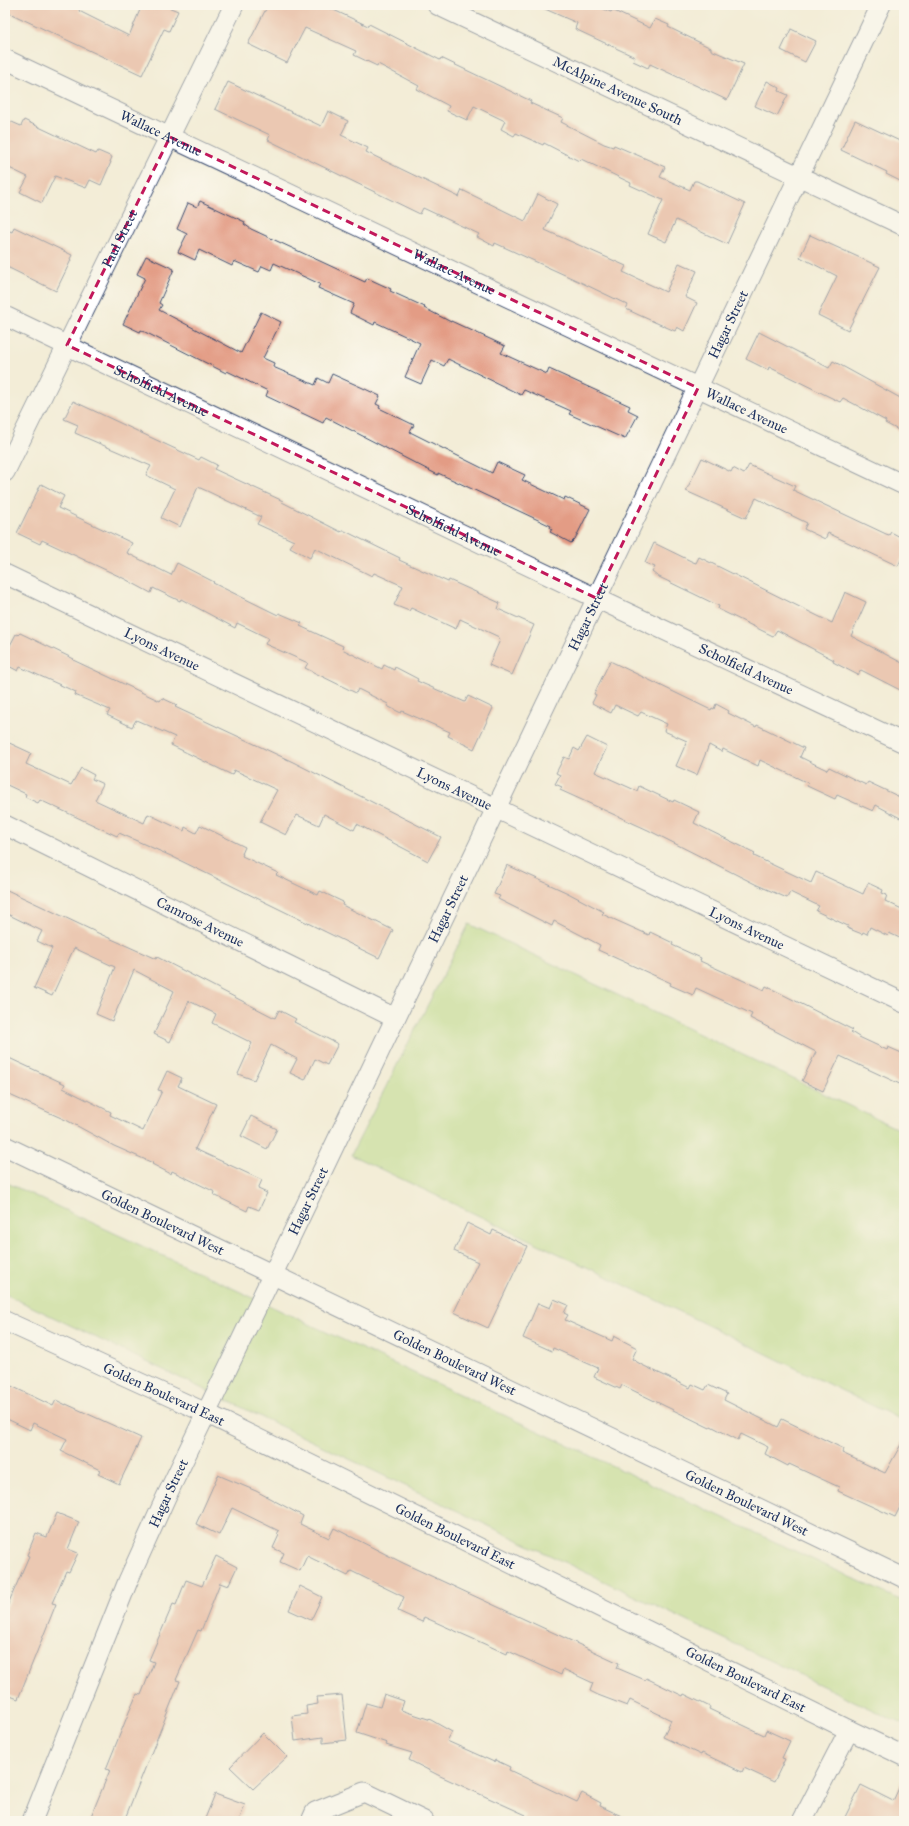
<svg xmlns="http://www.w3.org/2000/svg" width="909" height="1826" viewBox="0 0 909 1826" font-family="'IM FELL Great Primer',serif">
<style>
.green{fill:#b3d881;stroke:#678470}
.building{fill:#e39c85}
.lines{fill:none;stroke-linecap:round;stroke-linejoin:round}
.minor-casing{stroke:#3b4c70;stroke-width:21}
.minor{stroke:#fff;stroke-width:19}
.marked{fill:none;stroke:#c2185b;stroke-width:3;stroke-dasharray:8 5;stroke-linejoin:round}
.labels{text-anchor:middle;stroke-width:3;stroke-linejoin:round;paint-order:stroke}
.street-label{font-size:14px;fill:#1b2f5e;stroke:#fbf7ec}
</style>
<rect width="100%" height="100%" fill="#fbf7ec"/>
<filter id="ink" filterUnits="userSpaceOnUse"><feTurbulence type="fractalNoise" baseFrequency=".025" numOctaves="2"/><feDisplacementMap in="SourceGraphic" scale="8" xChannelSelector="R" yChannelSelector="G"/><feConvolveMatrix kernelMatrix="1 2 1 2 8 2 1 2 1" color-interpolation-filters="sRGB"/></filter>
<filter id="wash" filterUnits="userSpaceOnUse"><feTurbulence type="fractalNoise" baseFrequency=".012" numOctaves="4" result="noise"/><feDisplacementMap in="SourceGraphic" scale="16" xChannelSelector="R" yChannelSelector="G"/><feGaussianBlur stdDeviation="0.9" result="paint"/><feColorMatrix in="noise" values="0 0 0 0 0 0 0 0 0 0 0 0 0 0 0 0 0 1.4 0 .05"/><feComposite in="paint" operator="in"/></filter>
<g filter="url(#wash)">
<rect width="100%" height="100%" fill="#f3edd7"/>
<g class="green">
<polygon points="469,924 904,1132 904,1421 658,1301 351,1155"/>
<polygon points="5,1182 904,1602 904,1725 5,1294"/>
</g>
<g id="blocks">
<g class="building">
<polygon points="5,5 82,5 79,11 129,36 142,5 163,5 178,11 169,31 164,29 142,75 5,11"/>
<polygon points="268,5 323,5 368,26 369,24 440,60 441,58 531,101 530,103 563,118 561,122 604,144 613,147 614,145 665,167 660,177 690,190 694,181 697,181 745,204 727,244 676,220 666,242 648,234 663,200 630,185 631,183 581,159 579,161 544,143 543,145 516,133 514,136 501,129 505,121 474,106 467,120 447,111 449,106 417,89 419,86 378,64 377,66 354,55 356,51 305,28 287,63 248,44"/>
<polygon points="536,5 594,5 611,12 612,10 650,28 655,19 669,25 668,27 711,48 711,50 744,64 727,100 650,64 648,68 633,61 635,57 575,29 577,23"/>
<polygon points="791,29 816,41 805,62 781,50"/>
<polygon points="767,81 780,88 779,91 788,95 777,116 755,106"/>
<polygon points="228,82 321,126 328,111 348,121 341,135 368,148 366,152 459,197 462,190 525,221 538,194 557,204 545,230 626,266 623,272 666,292 679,263 697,271 685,297 697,303 684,331 677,327 675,331 641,316 626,309 628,305 578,281 495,243 494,246 477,237 479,234 423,208 420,214 268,140 270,135 215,109"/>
<polygon points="5,119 21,126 24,120 96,154 98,151 112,157 110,162 111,162 101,185 90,180 86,188 55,176 42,203 20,192 28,177 5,166"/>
<polygon points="855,120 904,143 904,183 886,174 887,172 841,150"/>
<polygon points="200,201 245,222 244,224 251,229 365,282 367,278 391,289 390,291 425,307 424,308 451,322 451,321 505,346 501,353 547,374 549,369 630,406 628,410 638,415 625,439 569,414 571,411 524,390 521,395 448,359 444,366 432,360 421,384 405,377 420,343 375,322 374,325 350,313 354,304 318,288 320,284 274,263 271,270 262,266 259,272 234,261 232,266 199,250 195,260 178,252 187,234 177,229 188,203 197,207"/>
<polygon points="14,227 72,255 70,259 71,260 56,291 5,266 5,229 12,232"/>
<polygon points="810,235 880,267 848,330 818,315 837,276 800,257"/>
<polygon points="146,256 174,269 159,303 162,305 159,310 241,353 261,312 281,322 263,358 274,363 273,367 315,385 318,378 328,383 332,374 363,388 380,396 376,404 380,406 379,408 414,425 410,432 492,473 497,462 525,475 522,480 564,500 565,497 590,509 575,539 571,543 550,532 552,529 550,528 551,526 438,473 438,475 326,417 323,423 266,396 268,391 227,371 226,373 141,330 140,332 123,324 145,278 137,274"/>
<polygon points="759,332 829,368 833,361 904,400 904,433 885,423 886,421 843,398 840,402 769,367 768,370 746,359"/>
<polygon points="73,401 199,460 201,457 217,465 214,469 283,501 282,502 341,532 342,531 345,531 363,540 400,558 399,560 448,582 449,580 500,603 498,609 534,625 512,675 489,665 500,640 498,639 499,637 460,619 456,629 411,608 409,611 394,605 403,586 374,573 372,576 315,548 310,558 290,547 294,541 257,524 261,517 207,491 198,487 180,527 161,518 175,489 146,475 151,466 75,433 78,425 64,419"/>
<polygon points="702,458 731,472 733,468 744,474 749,465 795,486 793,490 886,534 889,535 891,532 904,539 904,554 898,566 828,533 825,539 804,529 807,523 756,498 746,518 686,491"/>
<polygon points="41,484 64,496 58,508 132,543 127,553 171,575 177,563 214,582 213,583 278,615 279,613 302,623 300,626 343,646 342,649 382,669 384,665 394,670 395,667 418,679 417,681 465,702 468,696 493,708 474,749 448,736 450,732 402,711 401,713 387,706 388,704 358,689 356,693 305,668 308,663 265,644 268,638 237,623 235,628 181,599 180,601 153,588 151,593 125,579 42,540 40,544 17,533"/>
<polygon points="654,543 693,562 696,563 699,557 832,623 845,592 866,602 851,636 904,664 904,692 861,670 858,675 833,662 834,660 777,630 773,636 718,609 719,606 657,576 652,572 655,567 645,563"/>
<polygon points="20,633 74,659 73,660 160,701 162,698 177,705 175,707 293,762 441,837 428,861 357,824 354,830 324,814 319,825 297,815 286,835 260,822 277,790 234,770 232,775 171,745 175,737 136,720 132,727 107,715 110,710 75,695 76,692 20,667 18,671 5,664 5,655 16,634 18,635"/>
<polygon points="610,661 711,710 712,708 714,709 716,704 729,711 728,713 756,727 757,725 804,748 800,757 827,770 829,767 866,785 868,782 904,799 904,820 876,805 873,811 837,795 835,799 807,786 808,783 760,760 758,766 723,749 722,752 709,745 697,775 676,766 687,741 664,731 667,724 641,712 638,716 615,705 611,713 592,703 596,695 594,694"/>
<polygon points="587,737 607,747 595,772 637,791 639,786 673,802 674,800 699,812 694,823 755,853 754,856 811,883 816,872 863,894 868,883 883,890 882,893 887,895 885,901 904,910 904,940 889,933 888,936 870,927 867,934 863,932 862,934 847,928 848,926 816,911 819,906 790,892 787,898 757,885 648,830 560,790 562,787 555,784 560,775 556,773 564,757 569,759 574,748 579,751"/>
<polygon points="5,741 31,753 26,764 71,785 81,768 94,775 92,779 103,784 95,800 144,823 148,814 184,831 185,827 196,833 200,825 245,847 242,854 243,854 242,856 278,873 276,875 318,895 320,891 343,902 342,905 393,930 379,958 171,856 119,833 117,836 40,800 38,803 25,797 26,794 5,784"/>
<polygon points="507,865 568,893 604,912 602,914 649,935 650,932 673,943 672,945 701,958 700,961 764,990 766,986 853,1030 851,1032 859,1037 887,1050 888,1047 904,1054 904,1086 840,1056 823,1091 802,1081 816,1052 750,1018 752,1014 696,988 693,995 670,985 671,983 598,950 600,945 554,921 552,926 498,899 500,896 494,894"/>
<polygon points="5,889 98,933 156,959 157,957 275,1018 279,1010 296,1019 294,1022 338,1044 327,1065 315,1059 305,1080 290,1073 297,1059 271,1045 254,1080 238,1074 252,1043 212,1023 216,1014 189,1001 170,1042 154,1034 174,991 134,970 112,1021 96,1014 115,967 74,948 52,996 34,988 52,948 37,941 42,931 5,913"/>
<polygon points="9,1058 65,1084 63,1088 111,1112 110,1115 143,1131 162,1091 158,1090 167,1071 182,1078 178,1086 216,1104 195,1149 262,1180 258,1189 267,1193 259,1210 249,1206 247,1211 214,1195 215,1192 172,1171 171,1174 152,1164 153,1163 114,1146 68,1121 5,1093 5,1068"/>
<polygon points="251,1116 277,1129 267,1149 241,1136"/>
<polygon points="467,1223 491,1235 493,1230 527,1246 488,1328 454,1312 478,1262 454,1251"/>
<polygon points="554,1299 568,1305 564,1313 568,1315 565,1320 612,1341 614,1336 637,1348 632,1359 642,1365 690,1388 692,1384 705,1390 708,1385 727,1394 724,1400 778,1427 782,1419 844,1449 842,1453 885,1473 904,1439 904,1499 895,1517 838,1491 839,1487 789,1464 788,1466 765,1454 768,1447 741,1434 738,1440 711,1426 710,1428 622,1385 620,1389 594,1377 598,1368 553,1348 552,1351 523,1338 538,1303 550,1308"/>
<polygon points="5,1383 53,1406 56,1400 66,1405 66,1404 141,1438 119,1484 98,1474 100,1470 61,1451 67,1439 33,1423 30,1430 5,1418"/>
<polygon points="218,1475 256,1491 303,1516 300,1524 329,1538 334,1528 403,1563 619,1663 617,1668 645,1680 646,1678 683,1696 684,1694 710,1707 709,1709 764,1735 766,1730 790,1741 782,1758 785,1759 774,1782 744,1768 742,1772 702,1753 701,1755 663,1737 671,1720 630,1700 627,1706 598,1695 590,1691 593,1683 563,1669 561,1675 508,1651 507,1654 424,1617 422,1622 398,1611 404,1597 351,1571 348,1576 307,1556 300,1571 280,1562 284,1553 273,1548 279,1535 277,1534 279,1531 232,1508 219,1535 196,1524"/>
<polygon points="57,1513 79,1522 68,1549 78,1553 69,1572 66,1571 52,1603 56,1604 18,1699 5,1694 5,1611 29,1556 27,1555 36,1533 47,1537"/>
<polygon points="216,1556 237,1567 228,1586 220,1583 201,1631 198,1630 176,1680 180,1681 124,1821 89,1821 110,1770 106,1769 129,1712 137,1694 141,1695 154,1662 149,1660 173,1604 176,1605 186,1580 202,1586"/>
<polygon points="300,1586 322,1597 311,1620 289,1610"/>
<polygon points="384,1694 404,1701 401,1710 431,1720 452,1732 447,1741 494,1762 495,1760 510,1767 509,1770 577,1802 582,1793 601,1803 600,1806 632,1821 523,1821 526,1815 438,1775 409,1760 412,1753 386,1745 387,1743 357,1733 366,1703 380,1707"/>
<polygon points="342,1695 347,1740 323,1743 323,1737 295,1741 292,1716 307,1714 306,1706 318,1704 317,1697"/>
<polygon points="263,1733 287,1757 253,1789 230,1767"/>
<polygon points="904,1777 904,1821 843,1821 861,1785 893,1801"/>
<polygon points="215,1794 245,1805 239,1821 204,1821"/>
</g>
</g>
</g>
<g filter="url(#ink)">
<use href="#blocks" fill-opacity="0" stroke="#3b4c70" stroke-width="1"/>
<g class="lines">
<g class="minor-casing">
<g id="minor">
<path id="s1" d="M437,5L904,226"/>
<path id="s2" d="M5,59L904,485"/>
<path id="s3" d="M5,316L596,598L904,743"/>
<path id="s4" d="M5,472L234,5"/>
<path id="s5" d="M5,574L904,1003"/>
<path id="s6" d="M5,825L395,1018"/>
<path id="s7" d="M5,1146L904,1578"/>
<path id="s8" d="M5,1321L206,1413L849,1730L904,1756"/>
<path id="s9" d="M32,1821L128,1581L166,1497L881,5"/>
<polyline points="311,1821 315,1812 364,1792 424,1821"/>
<polyline points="802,1821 849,1730"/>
</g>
</g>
<use href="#minor" class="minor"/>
</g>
</g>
<path d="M0 0H909V1826H0ZM170,137L698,388L596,598L67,345Z" fill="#f3edd7" fill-opacity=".55" fill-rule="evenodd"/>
<path class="marked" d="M170,137L698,388L596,598L67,345Z"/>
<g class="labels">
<g class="street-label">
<text dy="5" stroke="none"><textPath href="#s1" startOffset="200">McAlpine Avenue South</textPath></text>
<text dy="5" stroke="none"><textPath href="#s2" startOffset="173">Wallace Avenue</textPath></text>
<text dy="5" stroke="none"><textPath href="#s4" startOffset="260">Paul Street</textPath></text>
<text dy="5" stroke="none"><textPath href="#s2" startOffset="497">Wallace Avenue</textPath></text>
<text dy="5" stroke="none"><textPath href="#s9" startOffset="1651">Hagar Street</textPath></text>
<text dy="5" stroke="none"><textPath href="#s3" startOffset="173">Scholfield Avenue</textPath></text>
<text dy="5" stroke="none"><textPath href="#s2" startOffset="821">Wallace Avenue</textPath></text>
<text dy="5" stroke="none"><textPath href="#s3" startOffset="497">Scholfield Avenue</textPath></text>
<text dy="5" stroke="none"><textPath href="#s9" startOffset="1327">Hagar Street</textPath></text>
<text dy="5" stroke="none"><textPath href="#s5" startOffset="174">Lyons Avenue</textPath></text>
<text dy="5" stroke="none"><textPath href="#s3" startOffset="821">Scholfield Avenue</textPath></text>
<text dy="5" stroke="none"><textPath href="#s5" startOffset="498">Lyons Avenue</textPath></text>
<text dy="5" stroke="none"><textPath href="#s9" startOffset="1003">Hagar Street</textPath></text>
<text dy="5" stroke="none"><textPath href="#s6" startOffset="218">Camrose Avenue</textPath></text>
<text dy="5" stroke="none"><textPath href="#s5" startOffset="822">Lyons Avenue</textPath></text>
<text dy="5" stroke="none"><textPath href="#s9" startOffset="679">Hagar Street</textPath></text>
<text dy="5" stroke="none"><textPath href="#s7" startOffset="175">Golden Boulevard West</textPath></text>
<text dy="5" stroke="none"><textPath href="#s7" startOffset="499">Golden Boulevard West</textPath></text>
<text dy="5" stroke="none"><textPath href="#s8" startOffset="175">Golden Boulevard East</textPath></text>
<text dy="5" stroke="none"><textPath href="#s9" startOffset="355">Hagar Street</textPath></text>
<text dy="5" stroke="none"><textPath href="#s7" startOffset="823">Golden Boulevard West</textPath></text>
<text dy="5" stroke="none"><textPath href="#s8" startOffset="499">Golden Boulevard East</textPath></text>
<text dy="5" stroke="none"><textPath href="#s8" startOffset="823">Golden Boulevard East</textPath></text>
</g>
</g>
<rect width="909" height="1826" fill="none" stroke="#fbf7ec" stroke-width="20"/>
</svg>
